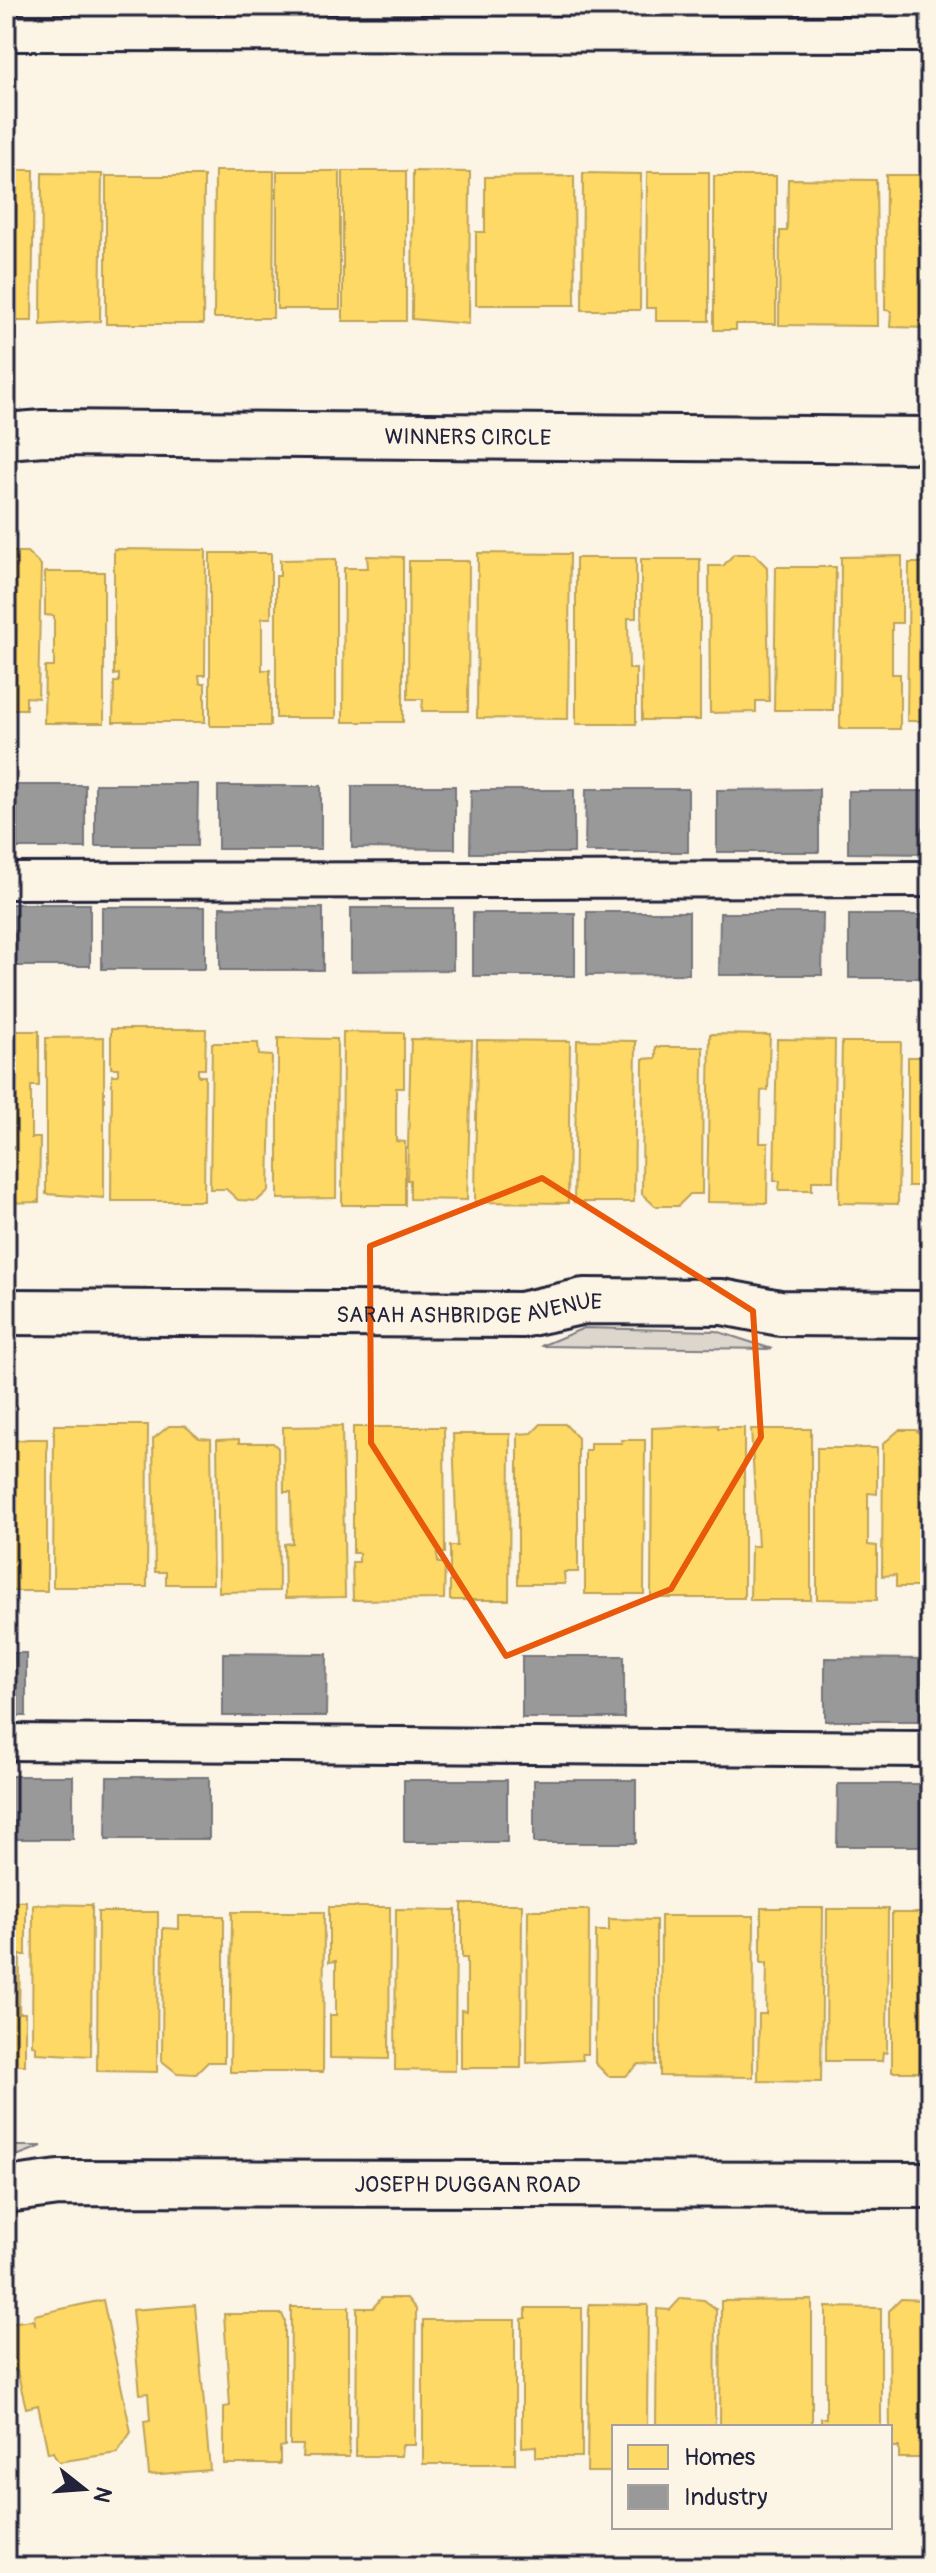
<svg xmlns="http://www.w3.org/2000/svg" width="936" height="2573" viewBox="0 0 936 2573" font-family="Pangolin,sans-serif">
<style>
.green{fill:#dcd6cc;stroke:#7f7c84;stroke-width:2}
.homes{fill:#ffd966;stroke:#bda259;stroke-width:2}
.industry{fill:#999;stroke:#75757d;stroke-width:2}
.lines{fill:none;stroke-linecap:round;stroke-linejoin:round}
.lane-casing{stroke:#22223b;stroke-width:40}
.street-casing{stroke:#22223b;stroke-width:50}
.lane{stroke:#fcf5e5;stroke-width:34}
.street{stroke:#fcf5e5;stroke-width:44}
.marked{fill:none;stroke:#e8590c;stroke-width:6;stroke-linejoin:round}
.labels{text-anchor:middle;stroke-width:8;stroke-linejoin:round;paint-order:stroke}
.street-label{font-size:22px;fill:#22223b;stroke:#fcf5e5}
</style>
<rect width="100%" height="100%" fill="#fcf5e5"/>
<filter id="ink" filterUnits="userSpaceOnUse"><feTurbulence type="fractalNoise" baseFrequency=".0125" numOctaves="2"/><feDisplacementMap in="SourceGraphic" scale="16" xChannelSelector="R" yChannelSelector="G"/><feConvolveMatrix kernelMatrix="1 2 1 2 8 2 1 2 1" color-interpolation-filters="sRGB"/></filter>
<g filter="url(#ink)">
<g class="green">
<polygon points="584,1328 716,1331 772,1349 541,1346"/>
<polygon points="6,2146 42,2146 6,2160"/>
</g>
<g class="homes">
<polygon points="6,170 34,170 32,321 6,321"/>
<polygon points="215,171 274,171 273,318 214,318"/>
<rect x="277" y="171" width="63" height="138"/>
<rect x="343" y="171" width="63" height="150"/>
<polygon points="413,171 470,172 469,324 412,319"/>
<polygon points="647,172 709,172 709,321 656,321 656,308 646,308"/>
<polygon points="42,173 102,174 100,321 41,325"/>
<polygon points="583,173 641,174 640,310 582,310"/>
<polygon points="886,175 930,175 930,328 890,327 891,311 885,310"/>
<polygon points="106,176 204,176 203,324 106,324"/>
<polygon points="574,176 575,305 476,305 476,232 485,232 485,177"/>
<polygon points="714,176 776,176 776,324 736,324 736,330 714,330"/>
<polygon points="788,179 876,180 878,326 779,325 780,231 787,231"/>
<polygon points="114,549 206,550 205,675 199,675 200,683 205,683 205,722 113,722 114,682 119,682 119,674 114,675"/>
<polygon points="6,552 27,552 41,565 38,698 26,697 26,709 6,709"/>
<polygon points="210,553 271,553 271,618 262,618 262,670 270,670 270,726 210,726"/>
<polygon points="478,553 570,554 568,719 477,718"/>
<polygon points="734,554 754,554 767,567 769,701 756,701 756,712 710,713 709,566 723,566"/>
<polygon points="367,556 403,557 403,722 343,722 344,568 368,568"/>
<polygon points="902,556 902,623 892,623 892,674 900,674 900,729 840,729 841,557"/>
<polygon points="576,558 636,558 636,618 628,618 629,669 636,669 636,724 576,724"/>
<polygon points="336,559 336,718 276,718 276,576 280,576 280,560"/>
<polygon points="641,559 700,559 700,720 642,720"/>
<polygon points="409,561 469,561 468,711 422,711 423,699 408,699"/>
<polygon points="909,563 930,563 930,721 907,721"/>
<polygon points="776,567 836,567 833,710 774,710"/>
<polygon points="45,572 104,572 104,723 44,723 45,667 54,667 54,616 45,615"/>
<polygon points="111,1029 206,1029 205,1069 198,1069 198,1076 205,1076 204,1201 111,1201 112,1075 118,1075 118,1068 111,1068"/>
<polygon points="6,1031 39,1031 39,1086 31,1086 31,1138 40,1138 39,1202 6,1203"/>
<polygon points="343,1032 404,1033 404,1088 396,1088 396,1141 405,1142 405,1205 342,1205"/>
<polygon points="710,1034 770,1035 768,1090 761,1091 760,1143 768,1143 767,1203 707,1202"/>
<polygon points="104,1037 104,1198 46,1194 46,1038"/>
<polygon points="278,1038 337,1039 336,1198 278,1199"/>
<polygon points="411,1039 472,1040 467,1200 410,1199 410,1180 407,1180"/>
<polygon points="777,1039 835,1040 833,1181 812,1181 812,1190 779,1190 780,1181 774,1181"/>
<polygon points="477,1040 570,1041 568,1203 475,1202"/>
<polygon points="577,1040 636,1041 634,1202 574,1202"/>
<polygon points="842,1042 901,1042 898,1204 839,1203"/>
<polygon points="212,1043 258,1043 259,1055 272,1056 269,1190 257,1201 238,1200 226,1189 210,1189"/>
<polygon points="921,1045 930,1045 930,1186 908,1186 908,1057 921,1057"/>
<polygon points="656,1047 703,1047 702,1194 690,1194 678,1206 655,1206 642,1194 643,1059 656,1058"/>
<polygon points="541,1424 565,1424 578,1438 578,1572 564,1572 565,1584 518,1584 518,1434 532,1433"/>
<polygon points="54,1425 148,1425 147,1587 53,1587"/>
<polygon points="718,1425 718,1428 744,1428 744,1598 651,1598 652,1428"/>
<polygon points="169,1426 185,1426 199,1438 211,1439 213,1584 166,1584 166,1572 155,1572 153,1439"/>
<polygon points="342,1426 345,1597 285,1598 284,1544 292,1543 291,1492 284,1492 283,1427"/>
<polygon points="353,1427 444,1427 445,1553 437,1553 438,1563 445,1563 444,1599 353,1600 352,1562 359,1562 359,1553 353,1553"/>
<polygon points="751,1429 811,1429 811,1600 750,1600 751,1546 758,1546"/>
<polygon points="899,1430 916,1430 930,1443 930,1587 896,1587 896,1575 882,1576 883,1444"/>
<polygon points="453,1434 510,1434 509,1600 450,1600 450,1546 457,1546"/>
<polygon points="28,1439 47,1439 47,1591 6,1591 6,1442"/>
<polygon points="239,1439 239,1443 273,1443 278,1448 279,1591 219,1592 217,1440"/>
<polygon points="621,1440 645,1440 644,1594 585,1594 585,1450 590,1450 590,1443 622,1443"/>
<polygon points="817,1448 877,1448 877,1494 868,1493 868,1545 877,1546 877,1600 817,1599"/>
<polygon points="6,1901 26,1901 26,1955 20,1955 19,2013 25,2013 25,2065 6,2065"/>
<polygon points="33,1904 92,1905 91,2056 36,2053 36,2046 32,2045"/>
<polygon points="462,1904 522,1904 521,2068 461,2068 461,2010 467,2011 467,1958 462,1958"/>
<polygon points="329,1907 390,1907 389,2059 330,2058 330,2015 336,2015 336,1961 329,1962"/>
<polygon points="761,1908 823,1908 821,2082 758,2081 759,2014 766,2014 767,1963 761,1963"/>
<polygon points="396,1909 456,1910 455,2071 395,2070"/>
<polygon points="827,1909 888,1909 887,2053 883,2052 882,2061 826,2061"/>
<polygon points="528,1910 589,1910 588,2054 582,2054 583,2060 527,2063"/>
<polygon points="98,1912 158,1912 157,2072 97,2071"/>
<polygon points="232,1912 324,1912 323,2072 230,2072"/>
<rect x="892" y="1913" width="38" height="159"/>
<polygon points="179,1916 224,1916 224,2062 208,2062 196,2074 177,2073 162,2061 163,1928 179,1929"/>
<polygon points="661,1916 754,1916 753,2077 660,2076"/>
<polygon points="609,1919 656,1920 656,2065 639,2064 626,2076 608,2076 595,2063 596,1931 609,1931"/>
<polygon points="381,2298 407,2298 416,2309 415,2445 402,2445 401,2456 356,2456 357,2308 373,2308"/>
<polygon points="681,2298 704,2300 716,2309 715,2427 656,2427 657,2309 670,2310"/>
<polygon points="901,2299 924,2300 930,2306 930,2458 899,2458 899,2447 890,2447 889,2311"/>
<polygon points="103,2300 131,2432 117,2453 58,2462 53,2452 48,2453 38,2405 26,2408 17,2371 6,2368 6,2327 8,2323 32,2320 35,2324 34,2315"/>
<polygon points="812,2300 812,2427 720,2427 721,2301"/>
<polygon points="589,2304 648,2305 647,2427 614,2427 614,2472 587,2472"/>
<polygon points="195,2305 210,2470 149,2475 144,2421 150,2420 148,2393 140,2394 132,2310"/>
<polygon points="291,2307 349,2307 349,2457 302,2457 303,2445 290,2445"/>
<polygon points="826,2307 881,2308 881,2427 821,2427 821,2418 826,2418"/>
<polygon points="526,2308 582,2308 582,2457 536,2457 536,2446 522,2447 522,2319 526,2318"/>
<polygon points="224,2314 282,2314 285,2321 285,2446 280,2447 280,2464 224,2464 224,2407 230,2406"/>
<rect x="423" y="2320" width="92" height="144"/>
</g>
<g class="industry">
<polygon points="95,784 198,784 197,846 95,846"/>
<rect x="6" y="785" width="79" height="63"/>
<rect x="218" y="786" width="103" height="63"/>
<polygon points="352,786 455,786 455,849 352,848"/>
<polygon points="586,789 688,789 688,852 585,852"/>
<polygon points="819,789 819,852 717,852 717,790"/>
<polygon points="471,790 574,790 574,853 470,853"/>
<polygon points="848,791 930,791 930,854 848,853"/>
<rect x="6" y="904" width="84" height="62"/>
<rect x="102" y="907" width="103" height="62"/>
<polygon points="220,907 323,908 323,970 220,970"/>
<polygon points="351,908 453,908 453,970 351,971"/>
<polygon points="587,912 689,912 689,974 587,975"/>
<rect x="473" y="913" width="102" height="63"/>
<polygon points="720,913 823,913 822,975 719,975"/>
<rect x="849" y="915" width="81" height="63"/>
<rect x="6" y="1653" width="20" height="63"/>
<polygon points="223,1653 327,1654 326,1716 223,1716"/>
<rect x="522" y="1656" width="102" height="62"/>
<polygon points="825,1658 929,1659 928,1721 825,1721"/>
<rect x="6" y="1776" width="67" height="63"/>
<polygon points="107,1777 209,1777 209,1839 106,1839"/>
<rect x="404" y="1780" width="103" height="62"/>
<rect x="534" y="1780" width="102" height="63"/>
<polygon points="838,1784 930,1784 930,1846 837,1846"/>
</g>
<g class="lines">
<g class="lane-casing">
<g id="lane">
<polyline points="6,33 930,34"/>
<polyline points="6,881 930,879"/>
<polyline points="6,1742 930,1749"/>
</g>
</g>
<g class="street-casing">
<g id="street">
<path id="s1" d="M6,436L43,433L930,440"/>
<path id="s2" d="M6,1312L521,1315L584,1301L722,1302L780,1313L930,1314"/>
<path id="s3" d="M6,2190L59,2183L930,2185"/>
</g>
</g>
<use href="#lane" class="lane"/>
<use href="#street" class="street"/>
</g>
</g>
<path class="marked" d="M542,1178L753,1311L761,1437L671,1589L506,1656L371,1443L370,1246Z"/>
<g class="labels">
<g class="street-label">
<text dy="8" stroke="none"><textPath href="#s1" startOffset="462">WINNERS CIRCLE</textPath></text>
<text dy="8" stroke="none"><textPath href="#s2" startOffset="464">SARAH ASHBRIDGE AVENUE</textPath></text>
<text dy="8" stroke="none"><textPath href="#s3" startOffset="462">JOSEPH DUGGAN ROAD</textPath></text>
</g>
</g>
<rect width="936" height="2573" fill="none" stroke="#fcf5e5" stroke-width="32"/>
<rect x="16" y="16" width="904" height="2541" fill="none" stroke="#22223b" stroke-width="3" filter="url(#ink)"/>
<rect x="612" y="2425" width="280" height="104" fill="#fcf5e5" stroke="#a5a1a1" stroke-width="2"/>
<rect x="628" y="2445" width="40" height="24" fill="#ffd966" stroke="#a5a1a1" stroke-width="2"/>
<text x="684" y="2465" font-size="24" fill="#22223b">Homes</text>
<rect x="628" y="2485" width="40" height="24" fill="#999999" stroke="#a5a1a1" stroke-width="2"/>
<text x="684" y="2505" font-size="24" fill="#22223b">Industry</text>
<g transform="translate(84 2489) rotate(107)" stroke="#fcf5e5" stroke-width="6" paint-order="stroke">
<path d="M0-6L14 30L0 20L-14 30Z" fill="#22223b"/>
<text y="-12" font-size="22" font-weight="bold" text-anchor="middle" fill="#22223b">N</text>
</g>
</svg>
